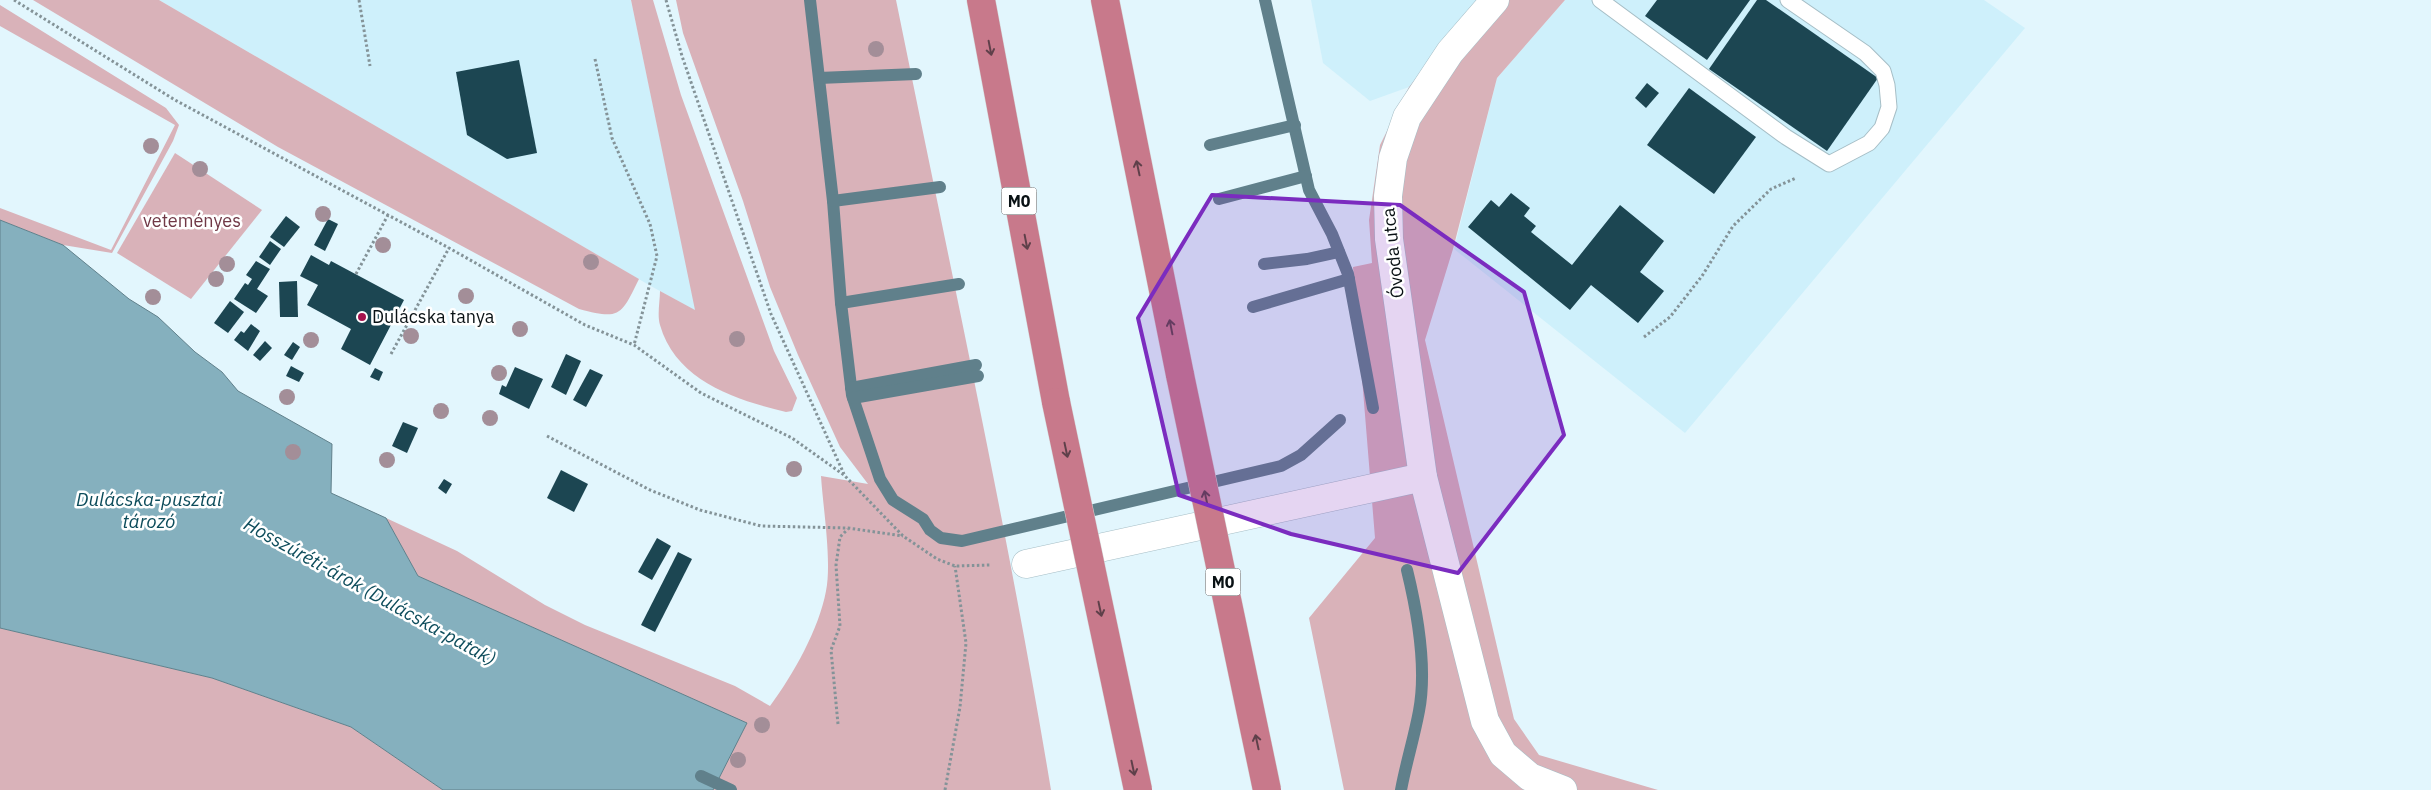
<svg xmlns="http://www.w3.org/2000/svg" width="2431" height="790" viewBox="0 0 2431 790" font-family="'IBM Plex Sans',sans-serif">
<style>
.built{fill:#cef0fb}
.green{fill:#d9b2b9}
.water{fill:#85b0be;stroke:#60808b}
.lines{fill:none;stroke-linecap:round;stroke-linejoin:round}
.stream{stroke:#60808b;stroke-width:12}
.building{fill:#1c4652}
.lane-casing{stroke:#a6bec6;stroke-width:17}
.street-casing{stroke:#a6bec6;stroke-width:29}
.highway-casing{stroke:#d3d4d5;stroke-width:29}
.path{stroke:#849398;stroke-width:3;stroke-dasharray:2.5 2.5;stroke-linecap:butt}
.lane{stroke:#fff;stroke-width:15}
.street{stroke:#fff;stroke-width:28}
.highway{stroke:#c8798b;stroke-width:28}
.highway-bridge-casing{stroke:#d3d4d5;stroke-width:29;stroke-linecap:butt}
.highway-bridge{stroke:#c8798b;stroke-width:28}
.tree{fill:#a38e98}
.oneway{stroke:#5f404a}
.marked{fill:#7b2cbf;fill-opacity:0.2;stroke:#7b2cbf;stroke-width:4;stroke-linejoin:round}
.poi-dot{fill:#a6124d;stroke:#fff;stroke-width:2}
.labels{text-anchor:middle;stroke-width:5;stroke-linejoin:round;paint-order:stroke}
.shield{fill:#fff;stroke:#53585a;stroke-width:1}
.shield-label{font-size:16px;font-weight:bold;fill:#091114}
.park-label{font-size:18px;fill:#703846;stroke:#fff}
.street-label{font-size:18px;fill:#091114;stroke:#fff}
.poi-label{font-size:18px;fill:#091114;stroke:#fff;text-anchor:start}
.water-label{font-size:19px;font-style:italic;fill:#0d4c5b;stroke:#fff}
</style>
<rect width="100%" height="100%" fill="#e2f6fd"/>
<g class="built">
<polygon points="159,0 631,0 696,311 649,285"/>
<polygon points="1311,0 1479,0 1409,87 1370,101 1323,63"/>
<polygon points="1565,0 1984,0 2025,28 1685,433 1454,249 1497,78"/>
</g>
<g class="green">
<path d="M33,0H159L639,279C621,316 620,320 579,309L278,147Z"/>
<path d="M631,0H653L681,95L774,351L797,398L792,411L786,412C736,400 676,381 660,325C657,315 660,301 660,291L695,310Z"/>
<path d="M676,0H896C949,263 1007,525 1051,790H713L746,723L418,576L386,518L457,551L545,605L585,625L735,686L770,706C793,675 819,629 826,591C832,561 823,508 821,476L868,484L840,447L798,355L770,287L743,201L683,33Z"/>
<polygon points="1479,0 1565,0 1497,78 1453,249 1425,340 1514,719 1539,755 1658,790 1344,790 1309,618 1375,538 1353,267 1372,263 1369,220 1380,145 1409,87"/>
<polygon points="0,5 166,108 179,125 173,141 112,253 63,245 0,220 0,208 111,250 175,125 0,26"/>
<polygon points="175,153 262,210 191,299 117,253"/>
<polygon points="0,628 212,678 351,727 443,790 0,790"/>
</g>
<polygon class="water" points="0,220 63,245 129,299 158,317 195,352 222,372 238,391 332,444 331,493 386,518 418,576 747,723 713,790 443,790 351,727 212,678 0,628"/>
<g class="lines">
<g class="stream">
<polyline points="810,0 833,201 841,303 852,395 880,479 893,500 923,519 930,530 941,538 962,541 1281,466 1301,455 1340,420"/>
<polyline points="1265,0 1309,190 1332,234 1348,274 1373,408"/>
<polyline points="819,78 916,74"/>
<polyline points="1210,145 1295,125"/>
<polyline points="1219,199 1306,176"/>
<polyline points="833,201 940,187"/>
<polyline points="1264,264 1307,259 1339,252"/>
<polyline points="841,303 959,284"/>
<polyline points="1253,307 1349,279"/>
<polyline points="851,388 976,365"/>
<polyline points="853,398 978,376"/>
<polyline points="701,776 731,790"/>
<path d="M1401,790C1406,763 1414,738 1419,711C1427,669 1417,611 1407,570"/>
</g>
</g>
<g class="building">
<polygon points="1657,0 1750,0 1707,60 1645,16"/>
<polygon points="1757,0 1766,0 1878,78 1827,151 1709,69"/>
<polygon points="519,60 537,153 507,159 467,135 456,72"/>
<polygon points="1647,83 1659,93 1646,108 1635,98"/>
<polygon points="1689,88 1756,137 1714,194 1647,145"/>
<polygon points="1511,193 1530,208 1524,216 1536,226 1531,232 1572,265 1620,205 1664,241 1640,272 1664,291 1638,323 1591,285 1570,310 1468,227 1491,200 1499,207"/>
<polygon points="286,216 300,227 284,247 270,237"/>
<polygon points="328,219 338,224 325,251 314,245"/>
<polygon points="270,241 281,249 270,265 259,257"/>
<polygon points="311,255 329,265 331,261 404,300 370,365 341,349 351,329 307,305 318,285 300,276"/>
<polygon points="256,261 270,269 257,289 268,296 256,313 234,299 245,283 248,285 252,279 246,275"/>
<polygon points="297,281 298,317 280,317 279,282"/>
<polygon points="230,301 244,312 228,333 214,323"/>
<polygon points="251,324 260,331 248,351 234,340 241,331 244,333"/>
<polygon points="265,341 272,348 260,361 253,355"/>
<polygon points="293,342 300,347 292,360 284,355"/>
<polygon points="566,354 581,361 566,395 551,387"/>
<polygon points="291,366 304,373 299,382 286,376"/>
<polygon points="515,367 543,379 529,409 499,394 502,385 506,387"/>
<polygon points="375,368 383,372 379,381 370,377"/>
<polygon points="590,369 603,375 586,407 573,400"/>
<polygon points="403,422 418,428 407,453 392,446"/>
<polygon points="561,470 588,484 574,512 547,498"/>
<polygon points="444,479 452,484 446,494 438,488"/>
<polygon points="657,538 671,546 652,580 638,572"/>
<polygon points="678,552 692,559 655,632 641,625"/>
</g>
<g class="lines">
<g class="lane-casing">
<polyline id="lane" points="1600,0 1786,137 1829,164 1869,143 1882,128 1889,107 1887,85 1883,71 1865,53 1788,0"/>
</g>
<g class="street-casing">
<g id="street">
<polyline points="1495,0 1450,52 1407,117 1393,158 1388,196 1389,239 1423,477 1485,721 1503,754 1530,777 1563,790"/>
<polyline points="1026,564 1423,477"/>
</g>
</g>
<g class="highway-casing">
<g id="highway">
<polyline points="981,0 1056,402"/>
<polyline points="1105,0 1180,375"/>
</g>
</g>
<g class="path">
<polyline points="14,0 175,100 449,248 585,325 634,345 701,393 792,438 844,475 903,536 937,559 955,566 991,565"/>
<polyline points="359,0 370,66"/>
<polyline points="666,0 682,56 771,314 844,474"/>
<polyline points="595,59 612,138 650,224 657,256 634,345"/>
<polyline points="356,274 388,215"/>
<polyline points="1644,337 1670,317 1702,276 1733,226 1771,189 1796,178"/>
<polyline points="391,354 449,248"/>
<polyline points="547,436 650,490 700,510 761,526 848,528 903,536"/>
<polyline points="838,724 831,650 840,626 836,565 840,537 848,529"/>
<polyline points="945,790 960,707 966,643 955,566"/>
</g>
<use href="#lane" class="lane"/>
<use href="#street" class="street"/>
<use href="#highway" class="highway"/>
<g class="highway-bridge-casing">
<g id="highway-bridge">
<polyline points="1180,375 1267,790"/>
<polyline points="1056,402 1138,790"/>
</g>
</g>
<use href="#highway-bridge" class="highway-bridge"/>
</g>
<g class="tree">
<circle cx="876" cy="49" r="8"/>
<circle cx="151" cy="146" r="8"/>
<circle cx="200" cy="169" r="8"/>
<circle cx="323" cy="214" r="8"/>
<circle cx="383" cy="245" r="8"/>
<circle cx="591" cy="262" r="8"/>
<circle cx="227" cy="264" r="8"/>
<circle cx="216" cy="279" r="8"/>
<circle cx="466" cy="296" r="8"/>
<circle cx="153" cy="297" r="8"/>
<circle cx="520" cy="329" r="8"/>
<circle cx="411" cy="336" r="8"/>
<circle cx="737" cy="339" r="8"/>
<circle cx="311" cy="340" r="8"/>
<circle cx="499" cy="373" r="8"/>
<circle cx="287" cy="397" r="8"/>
<circle cx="441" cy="411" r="8"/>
<circle cx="490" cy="418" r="8"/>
<circle cx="293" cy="452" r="8"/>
<circle cx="387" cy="460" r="8"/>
<circle cx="794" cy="469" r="8"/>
<circle cx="762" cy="725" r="8"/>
<circle cx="738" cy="760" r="8"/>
</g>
<defs><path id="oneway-shaft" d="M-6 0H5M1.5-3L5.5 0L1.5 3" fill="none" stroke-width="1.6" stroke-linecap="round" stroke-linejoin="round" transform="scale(1.25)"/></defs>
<g class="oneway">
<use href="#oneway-shaft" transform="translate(990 48) rotate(79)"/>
<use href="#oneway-shaft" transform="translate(1138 168) rotate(-102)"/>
<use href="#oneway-shaft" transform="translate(1026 242) rotate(79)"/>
<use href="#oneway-shaft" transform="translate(1171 327) rotate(-101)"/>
<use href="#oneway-shaft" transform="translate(1066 450) rotate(78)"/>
<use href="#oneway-shaft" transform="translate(1206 498) rotate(-102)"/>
<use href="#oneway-shaft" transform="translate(1100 609) rotate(78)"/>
<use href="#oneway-shaft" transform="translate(1257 742) rotate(-102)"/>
<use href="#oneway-shaft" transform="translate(1133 768) rotate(78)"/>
</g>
<path class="marked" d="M1212,195L1400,205L1524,292L1564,435L1458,573L1291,534L1179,495L1138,318Z"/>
<circle class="poi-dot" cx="362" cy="317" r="5"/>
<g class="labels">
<g class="shield">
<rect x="1001.5" y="187.5" width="35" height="27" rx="4"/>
<rect x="1205.5" y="568.5" width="35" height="27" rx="4"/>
</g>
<g class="shield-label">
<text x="1019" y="207">M0</text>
<text x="1223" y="588">M0</text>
</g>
<g class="park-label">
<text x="192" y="227">veteményes</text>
</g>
<g class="street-label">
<text transform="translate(1393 253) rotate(-96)" y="6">Óvoda utca</text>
</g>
<g class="poi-label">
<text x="372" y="323">Dulácska tanya</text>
</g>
<g class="water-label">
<text x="149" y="506">Dulácska-pusztai<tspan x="149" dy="22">tározó</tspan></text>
<text transform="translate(370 591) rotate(29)" y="7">Hosszúréti-árok (Dulácska-patak)</text>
</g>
</g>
</svg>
